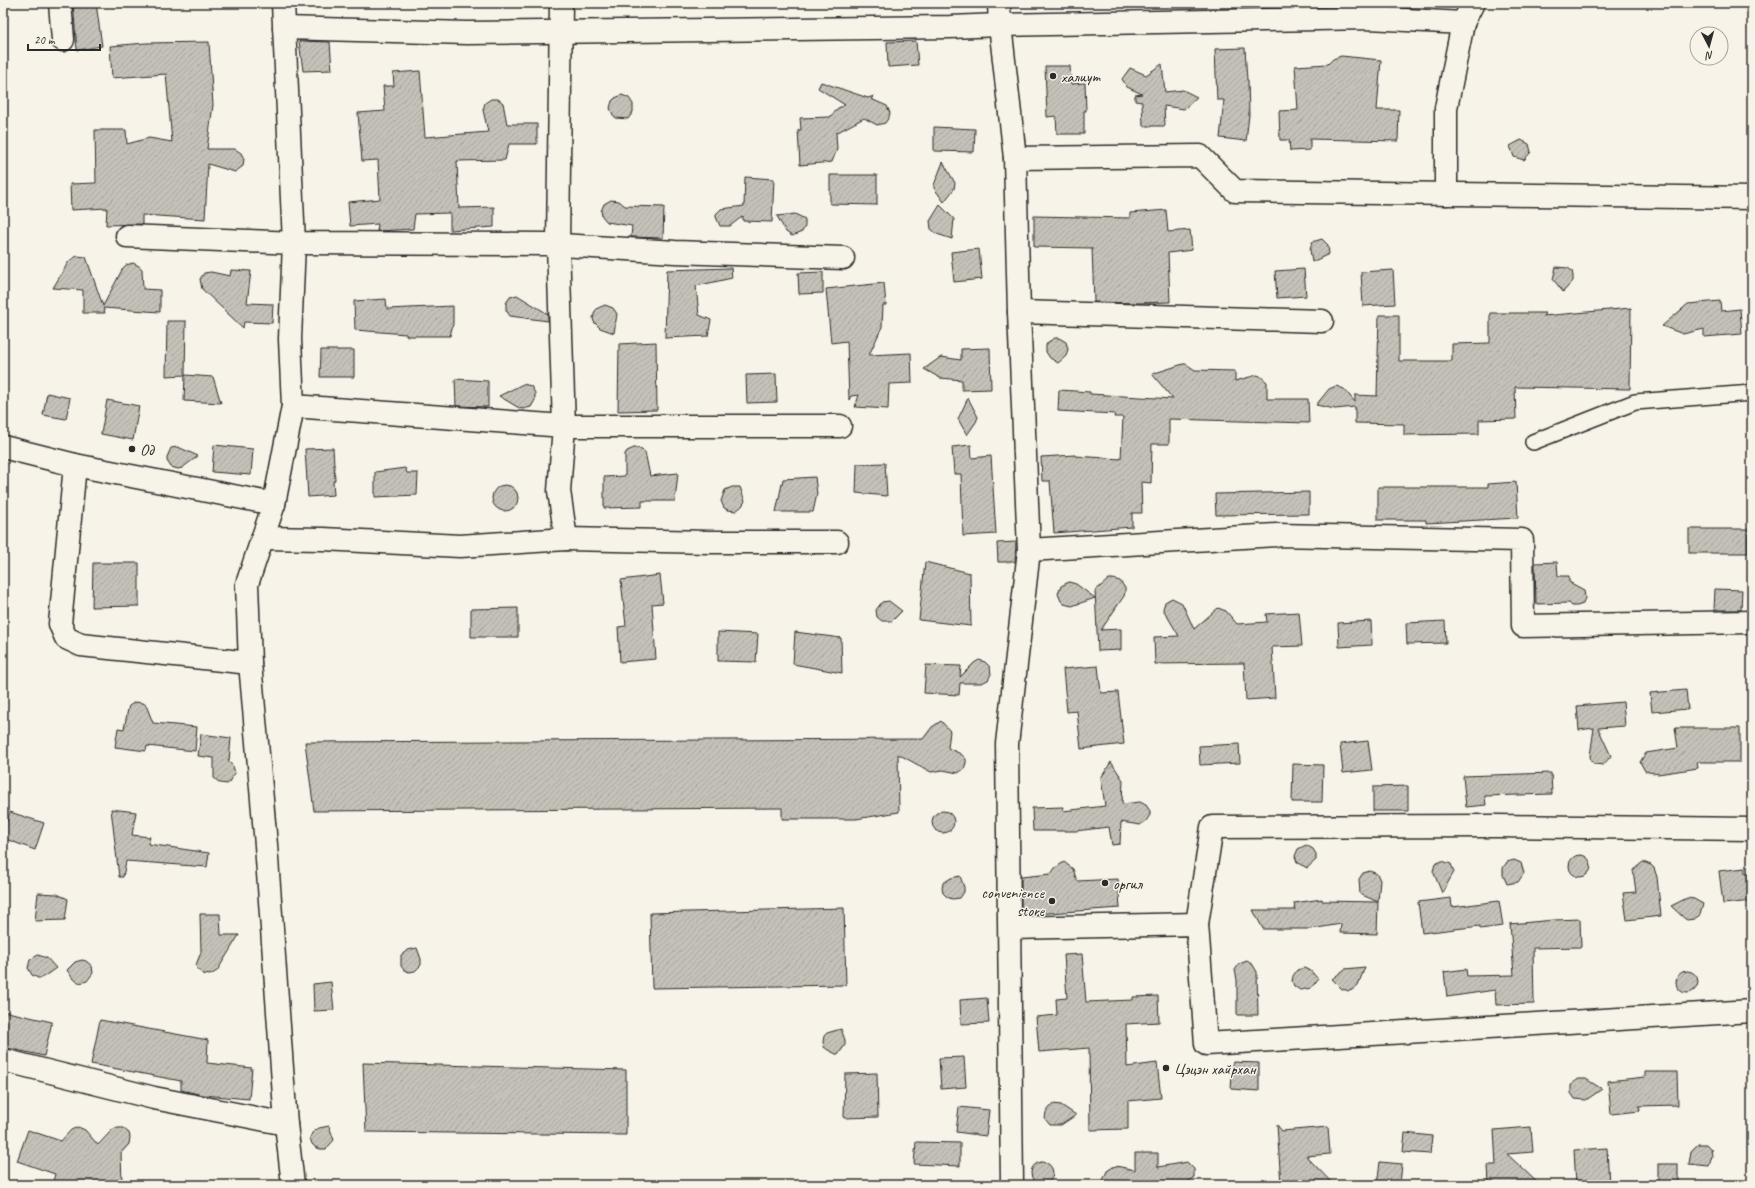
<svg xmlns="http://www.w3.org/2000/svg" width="1755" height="1188" viewBox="0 0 1755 1188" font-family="Caveat,sans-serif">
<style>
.building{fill:url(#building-hatch);stroke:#2b2b2b}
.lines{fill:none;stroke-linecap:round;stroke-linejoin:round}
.lane-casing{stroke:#2b2b2b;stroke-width:18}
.street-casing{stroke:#2b2b2b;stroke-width:25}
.lane{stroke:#f7f3e8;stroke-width:15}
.street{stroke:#f7f3e8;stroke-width:22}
.poi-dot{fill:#2b2b2b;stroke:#f7f3e8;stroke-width:1.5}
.labels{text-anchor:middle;stroke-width:3;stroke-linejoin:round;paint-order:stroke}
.poi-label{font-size:16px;fill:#2b2b2b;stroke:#f7f3e8;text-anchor:start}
</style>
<defs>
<pattern id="building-hatch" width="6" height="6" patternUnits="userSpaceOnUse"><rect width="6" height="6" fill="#c4c1b9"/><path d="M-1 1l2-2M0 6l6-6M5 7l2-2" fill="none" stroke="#a9a69f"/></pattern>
</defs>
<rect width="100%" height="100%" fill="#f7f3e8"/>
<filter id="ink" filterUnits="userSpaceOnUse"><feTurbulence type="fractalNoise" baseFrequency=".025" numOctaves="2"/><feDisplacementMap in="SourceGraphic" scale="8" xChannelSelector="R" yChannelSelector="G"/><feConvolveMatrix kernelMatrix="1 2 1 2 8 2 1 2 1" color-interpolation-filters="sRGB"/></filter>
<g filter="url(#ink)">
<g class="building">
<polygon points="73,3 96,3 102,46 77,50"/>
<polygon points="299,41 330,42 332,70 303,71"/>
<polygon points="916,41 918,65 888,67 887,42"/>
<polygon points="209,42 213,105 207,149 235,149 241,153 244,159 243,166 235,172 208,164 205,219 142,215 142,224 106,225 107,208 71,210 70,184 96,183 95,130 126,130 127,144 149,138 172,142 166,74 112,78 110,46 146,43"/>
<polygon points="1245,48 1247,80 1248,80 1249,115 1246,141 1220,138 1224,100 1217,100 1215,49"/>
<polygon points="1341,56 1381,60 1377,110 1399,110 1398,141 1310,139 1310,150 1290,151 1289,140 1280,140 1279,111 1298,110 1295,66 1328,64 1333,59"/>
<polygon points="1162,64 1165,92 1183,90 1197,97 1184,109 1164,106 1165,126 1143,126 1142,102 1135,101 1135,95 1142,94 1127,87 1122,79 1130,68 1146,75"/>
<polygon points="1045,66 1070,66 1071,84 1085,83 1086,111 1084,111 1084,134 1057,134 1056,116 1047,117"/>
<polygon points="420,71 425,137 488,132 483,110 485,103 491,99 498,99 503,103 507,124 537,124 537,144 509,144 505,160 457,161 459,208 494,207 494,227 450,230 450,213 415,214 413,229 377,231 378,224 350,226 348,202 380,199 378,160 362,161 358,113 385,111 383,86 394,86 393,73"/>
<polygon points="821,82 868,98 874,96 871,99 887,106 890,113 889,117 885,123 877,125 864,118 836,133 837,149 832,162 800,165 798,130 801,130 800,118 830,117 838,108 845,105 818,88"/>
<polygon points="622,95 629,98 633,104 633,112 628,119 616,118 613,115 610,108 612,101 615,98"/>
<polygon points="934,127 975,129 974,152 934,151"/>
<polygon points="1521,140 1529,144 1531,152 1524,160 1514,157 1510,146"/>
<polygon points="943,162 955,183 954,189 944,202 934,188 934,185"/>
<polygon points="830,175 877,175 877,205 830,204"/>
<polygon points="745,177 774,179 772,222 743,221 743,216 730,226 720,226 716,217 716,214 721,209 744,206"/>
<polygon points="611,200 619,201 625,206 664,207 663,238 631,237 632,226 607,222 602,216 601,211 604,204"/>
<polygon points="940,205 954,219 952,239 937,234 931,229 930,221"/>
<polygon points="1166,210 1168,232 1190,230 1192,250 1168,253 1170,302 1138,303 1094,302 1092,248 1034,247 1034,216 1130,218 1130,213"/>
<polygon points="795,214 805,219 805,226 802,232 792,236 786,232 777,216"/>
<polygon points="1322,239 1328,245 1329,254 1312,262 1310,250 1312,242"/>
<polygon points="979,249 982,279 954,282 951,252"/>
<polygon points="77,256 86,257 103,306 123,268 126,265 133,263 139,266 142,269 143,289 160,290 160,312 103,308 105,313 83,313 83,290 53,288 69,261"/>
<polygon points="1556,267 1568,268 1572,271 1573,276 1573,281 1563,292 1553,279"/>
<polygon points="731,268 732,278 696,286 699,315 711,320 708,336 665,338 667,270"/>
<polygon points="1304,269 1306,296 1277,298 1275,271"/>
<polygon points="231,270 251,271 247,303 273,304 272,323 244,322 243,328 202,289 200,279 204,273 211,272 230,276"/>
<polygon points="1393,270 1395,304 1363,306 1361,272"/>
<polygon points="823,272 823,293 799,294 798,273"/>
<polygon points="884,283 886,305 883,305 882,327 869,355 911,353 912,383 889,384 888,409 855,407 859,395 851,396 849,400 847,341 831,343 826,289"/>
<polygon points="517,295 548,314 548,321 510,316 506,310 506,303 510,297"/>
<polygon points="386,299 387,309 453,306 453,324 450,336 407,336 406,334 355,330 354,301"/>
<polygon points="1720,301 1721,311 1740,309 1742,334 1704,337 1704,329 1683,334 1662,326 1688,304"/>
<polygon points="605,305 613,308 617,314 614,333 600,328 594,322 593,318 595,311 598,308"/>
<polygon points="1631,308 1630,389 1515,387 1516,419 1479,420 1479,434 1404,435 1404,424 1355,423 1355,407 1335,409 1316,405 1329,389 1336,386 1344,389 1355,402 1355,395 1377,396 1379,315 1399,315 1399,361 1452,361 1452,344 1490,343 1490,313 1545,313 1543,316"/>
<polygon points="167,321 186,321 185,375 166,376"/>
<polygon points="1055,338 1059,338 1066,342 1068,349 1066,356 1058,363 1050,358 1046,352 1046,345 1048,342"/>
<polygon points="656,342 657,410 618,411 619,344"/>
<polygon points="990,348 991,389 962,390 962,380 940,378 924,369 941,357 961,360 961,349"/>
<polygon points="321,350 354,350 354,377 320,377"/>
<polygon points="1183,364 1186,364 1195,370 1235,371 1235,381 1257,375 1260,376 1267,382 1267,399 1308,399 1309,423 1169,419 1169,444 1152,444 1151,483 1141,482 1142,513 1132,513 1132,527 1054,533 1050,481 1042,481 1041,457 1075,455 1075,456 1121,459 1123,417 1114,417 1115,414 1058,411 1059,390 1090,392 1090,394 1173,399 1152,374"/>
<polygon points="776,374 777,402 747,403 746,375"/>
<polygon points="185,375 213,377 221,403 184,401"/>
<polygon points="455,379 488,381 488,407 456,406"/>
<polygon points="523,384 531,386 535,393 535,400 531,407 523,409 519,408 499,396"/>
<polygon points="47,393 70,398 66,419 43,415"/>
<polygon points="968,398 978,417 976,422 967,435 958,419"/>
<polygon points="107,400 139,406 133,440 101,434"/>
<polygon points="214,445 253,449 251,475 212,472"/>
<polygon points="971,445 972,458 991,456 996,534 963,536 961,474 954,474 952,447"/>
<polygon points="178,447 198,456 182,468 178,469 171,467 167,461 167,457 171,448"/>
<polygon points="333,448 335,480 333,481 334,495 308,497 305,449"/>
<polygon points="634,448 638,448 645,452 650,476 678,473 675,501 642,501 642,507 604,508 604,477 625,476 625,454 627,451"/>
<polygon points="885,463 887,496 856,493 857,464"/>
<polygon points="405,468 407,473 418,473 417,495 375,497 375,472"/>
<polygon points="815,477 817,494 813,512 776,512 783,479"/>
<polygon points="1516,482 1518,518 1426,523 1426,520 1378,520 1378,487 1488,487 1488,484"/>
<circle cx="505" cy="498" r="13"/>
<polygon points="732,487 740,487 745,501 742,506 736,511 728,510 724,508 721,501 725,490"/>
<polygon points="1309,492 1309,514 1216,515 1215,494"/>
<rect x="1689" y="529" width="59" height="24"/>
<polygon points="1016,542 1015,562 998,562 997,543"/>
<polygon points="925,562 970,573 971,626 919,620"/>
<polygon points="1557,562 1558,576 1569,576 1569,582 1584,590 1585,598 1583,604 1577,606 1572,606 1569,603 1536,604 1535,563"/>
<polygon points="93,563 139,563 139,606 92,607"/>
<polygon points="660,575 663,603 652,604 656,659 620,662 618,627 626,626 621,580"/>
<polygon points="1109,579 1113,579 1120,581 1125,588 1125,592 1124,596 1101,630 1121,629 1121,650 1098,651 1095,591"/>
<polygon points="1069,582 1076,584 1095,598 1072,606 1064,604 1061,601 1058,594 1061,586"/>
<polygon points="1715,589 1742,590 1741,610 1714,610"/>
<polygon points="1172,598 1182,603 1194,629 1218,608 1226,611 1237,624 1267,622 1266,614 1299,612 1302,646 1272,647 1275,698 1246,700 1244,663 1155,664 1154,637 1179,636 1163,609 1165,602"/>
<polygon points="889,601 902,611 892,621 882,621 877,617 876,610 882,602"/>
<polygon points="518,608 518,637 471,637 471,609"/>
<polygon points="1371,621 1372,645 1339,647 1338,623"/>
<polygon points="1445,621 1446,643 1407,644 1406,623"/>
<polygon points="718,632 758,634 756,662 718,661"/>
<polygon points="795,632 841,638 842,673 793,664"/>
<polygon points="979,660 985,662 990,667 991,674 988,680 981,683 960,683 959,695 924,693 926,665 961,666 960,677 974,663"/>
<polygon points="1098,666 1101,693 1118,692 1124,744 1081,749 1077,711 1067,712 1063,669"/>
<polygon points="1686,690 1688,709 1652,712 1650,693"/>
<polygon points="135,702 143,703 146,705 153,723 197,727 195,751 147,746 146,751 115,747 118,728 124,729 128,709 129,706"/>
<polygon points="1623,702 1625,726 1598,728 1611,756 1603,765 1595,764 1591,761 1590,756 1594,728 1579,730 1577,706"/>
<polygon points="941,721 950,731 948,748 961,754 966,759 966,763 964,769 958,773 943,770 931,772 898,754 899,812 856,819 782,819 782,808 314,811 305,742 923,739 932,727"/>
<polygon points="1675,728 1740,728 1740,762 1697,762 1698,768 1658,774 1645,771 1640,762 1646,753 1678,748"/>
<polygon points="201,734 231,738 229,761 227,760 233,766 235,773 230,782 227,784 220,783 214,778 214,758 198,756"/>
<polygon points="1368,741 1372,770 1343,773 1340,744"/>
<polygon points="1239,744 1240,763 1200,765 1199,746"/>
<polygon points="1111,762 1123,780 1122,804 1140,802 1146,805 1150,811 1150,815 1146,821 1140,825 1121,822 1120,844 1112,845 1109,827 1075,831 1033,831 1032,808 1063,807 1063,811 1105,806 1101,778"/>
<polygon points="1293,764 1323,765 1322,802 1292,802"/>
<polygon points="1551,773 1552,794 1485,796 1486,805 1466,807 1463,776"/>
<polygon points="1408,786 1408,811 1373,811 1373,787"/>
<polygon points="111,809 136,812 132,835 150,837 148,844 209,853 207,867 126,861 123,877 119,877"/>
<circle cx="943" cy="822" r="11"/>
<polygon points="10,812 44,823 35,850 3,838 3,833"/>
<polygon points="1306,845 1313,849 1316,854 1316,860 1307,868 1297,862 1295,856 1298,849"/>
<circle cx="1580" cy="866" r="11"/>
<polygon points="1514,860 1521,863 1524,873 1518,882 1507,884 1503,875 1503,868 1507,862"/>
<polygon points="1442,861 1451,864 1454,872 1442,893 1433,871 1435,864"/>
<polygon points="1064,862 1073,869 1077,881 1118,879 1120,908 1021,915 1021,877 1051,874 1055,868"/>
<polygon points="1643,862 1651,865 1654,868 1657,877 1661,916 1627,920 1623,893 1636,892 1633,870"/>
<polygon points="1745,868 1745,873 1752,873 1752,901 1723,904 1719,871"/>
<polygon points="1370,871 1377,874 1380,880 1378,902 1360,894 1359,879 1363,873"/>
<polygon points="960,876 964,887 964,892 960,898 952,899 947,897 943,893 942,888 943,883 951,878"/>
<polygon points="38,893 57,894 68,899 65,920 35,921"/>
<polygon points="1451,898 1452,907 1499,901 1503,926 1480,929 1480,926 1422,933 1418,902"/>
<polygon points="1687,898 1694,899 1703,904 1700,915 1694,919 1687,920 1684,918 1671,906"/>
<polygon points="1322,899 1322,901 1378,902 1377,934 1340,933 1341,924 1311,929 1263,929 1253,910 1295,910 1294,903"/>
<polygon points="844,908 846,985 652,988 650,913"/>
<polygon points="200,914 220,914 221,935 239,935 217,971 210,975 203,974 197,969 196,965 201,952"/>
<polygon points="1580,919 1581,947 1533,948 1534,1004 1496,1005 1495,990 1447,997 1444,972 1466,969 1467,976 1514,975 1510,924 1554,920"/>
<polygon points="417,948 421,959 421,965 415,971 409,972 404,970 401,966 401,955 408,950"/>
<polygon points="1082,954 1086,1002 1133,1000 1133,997 1158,996 1159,1022 1126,1024 1127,1067 1157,1063 1161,1098 1128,1101 1128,1129 1090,1130 1089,1048 1039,1052 1036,1017 1057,1015 1056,999 1067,998 1064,955"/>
<polygon points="38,955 47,958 56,968 42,978 38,978 32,975 28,968 30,960"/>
<polygon points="82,960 86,961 92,966 93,973 87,981 80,983 73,979 67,970 75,962"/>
<polygon points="1247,961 1253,965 1257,972 1258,1015 1237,1015 1237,980 1235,970 1239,964"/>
<polygon points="1365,967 1358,985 1352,990 1349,991 1342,989 1332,979 1345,969"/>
<polygon points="1304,968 1311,971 1318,979 1311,988 1300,990 1294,986 1292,981 1293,976 1297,970"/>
<circle cx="1687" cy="982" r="11"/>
<polygon points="331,982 334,1010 314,1011 313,984"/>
<polygon points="987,998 989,1023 961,1024 960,1000"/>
<polygon points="3,1011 52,1022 44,1056 3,1047"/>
<polygon points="100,1020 208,1040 207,1063 252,1068 249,1099 203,1095 181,1090 181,1081 91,1064"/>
<polygon points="841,1029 845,1040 845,1045 838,1055 828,1050 824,1047 823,1042 824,1036 827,1033"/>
<polygon points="964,1057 966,1087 941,1089 939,1058"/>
<polygon points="1233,1062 1259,1063 1259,1091 1231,1089"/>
<polygon points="363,1063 626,1070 626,1135 366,1132"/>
<polygon points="1645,1072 1677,1072 1678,1105 1639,1106 1640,1111 1611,1114 1608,1081 1645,1077"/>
<polygon points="877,1073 878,1117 844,1118 845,1074"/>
<polygon points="1579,1079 1586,1079 1602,1089 1586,1100 1575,1099 1571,1093 1571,1086 1573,1082"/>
<polygon points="1053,1104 1061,1105 1076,1115 1061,1125 1050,1125 1045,1119 1046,1112"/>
<polygon points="959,1107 989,1110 986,1136 956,1132"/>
<polygon points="1277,1125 1282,1131 1328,1127 1330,1154 1306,1156 1334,1185 1281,1185"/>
<polygon points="329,1126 334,1140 326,1149 320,1149 315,1147 312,1144 310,1138 312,1133 319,1128"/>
<polygon points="78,1127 85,1130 98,1145 113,1129 116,1128 123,1128 129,1133 130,1137 129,1144 121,1153 122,1185 52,1185 55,1174 17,1161 28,1130 61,1141 71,1130"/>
<polygon points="1531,1127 1533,1152 1507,1154 1540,1185 1489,1185 1488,1165 1496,1165 1494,1130"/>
<polygon points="1405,1133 1432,1136 1430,1154 1403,1152"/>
<polygon points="916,1142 960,1143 960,1166 914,1164"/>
<polygon points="1698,1144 1706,1144 1711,1149 1712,1156 1709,1166 1689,1164 1691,1151"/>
<polygon points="1607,1148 1609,1185 1576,1185 1574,1150"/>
<polygon points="1135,1153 1158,1153 1158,1167 1187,1162 1194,1169 1194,1177 1186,1183 1172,1185 1101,1185 1107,1171 1113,1167 1116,1166 1135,1170"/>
<circle cx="1042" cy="1173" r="11"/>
<polygon points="1380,1162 1402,1164 1400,1185 1377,1185"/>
<rect x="1658" y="1164" width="20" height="21"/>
</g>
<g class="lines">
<g class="lane-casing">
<polyline id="lane" points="1533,442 1635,402 1752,393"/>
</g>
<g class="street-casing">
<g id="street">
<polyline points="60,3 63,40"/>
<polyline points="561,3 558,245 564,426 559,491 566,539 710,542 837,542"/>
<polyline points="999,3 1000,25 1015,158 1019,312 1029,550 1007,744 1012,1185"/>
<polyline points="284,28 467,33 950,27 1000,25 1369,18 1463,23"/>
<polyline points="1015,158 1200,156 1235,191 1752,198"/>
<polyline points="1446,194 1446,108 1463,23 1473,3"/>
<polyline points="127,236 294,243 545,244 675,252 843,258"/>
<polyline points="1019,312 1322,321"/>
<polyline points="293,406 564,426 840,426"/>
<polyline points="3,447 75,465 274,504 247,584 250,663 266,845 286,1124 293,1185"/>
<polyline points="75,465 60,624 66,638 81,645 250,663"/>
<polyline points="274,504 293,406 290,339 294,243 283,3"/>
<polyline points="263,538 323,539 460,546 566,539"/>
<polyline points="1029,550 1276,535 1522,540 1523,626 1752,622"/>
<polyline points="1197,924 1212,827 1497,826 1752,829"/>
<polyline points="1010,928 1197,924 1206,1044 1752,1011"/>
<polyline points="3,1060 154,1098 286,1124"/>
</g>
</g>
<use href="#lane" class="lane"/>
<use href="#street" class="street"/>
</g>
</g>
<g class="poi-dot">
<circle cx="1053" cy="76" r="4"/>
<circle cx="132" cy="449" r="4"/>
<circle cx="1105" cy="883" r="4"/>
<circle cx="1052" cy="901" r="4"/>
<circle cx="1166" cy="1068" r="4"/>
</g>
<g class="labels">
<g class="poi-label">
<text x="1061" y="82">халиут</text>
<text x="140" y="455">Од</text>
<text x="1113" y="889">оргил</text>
<text x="1044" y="898" text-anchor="end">convenience<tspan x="1044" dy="18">store</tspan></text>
<text x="1174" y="1074">Цэцэн хайрхан</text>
</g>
</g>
<rect width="1755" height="1188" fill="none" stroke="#f7f3e8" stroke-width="16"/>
<rect x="8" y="8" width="1739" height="1172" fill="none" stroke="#2b2b2b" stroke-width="1.5" filter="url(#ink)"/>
<g transform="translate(1709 46) rotate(174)"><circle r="19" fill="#f7f3e8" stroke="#a5a39c"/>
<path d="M0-3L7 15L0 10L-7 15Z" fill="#2b2b2b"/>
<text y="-6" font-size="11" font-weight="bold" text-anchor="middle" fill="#2b2b2b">N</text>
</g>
<path d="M28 44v6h72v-6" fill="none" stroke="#2b2b2b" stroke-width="2"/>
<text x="34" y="44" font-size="12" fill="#2b2b2b" stroke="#f7f3e8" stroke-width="3" paint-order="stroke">20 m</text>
</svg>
